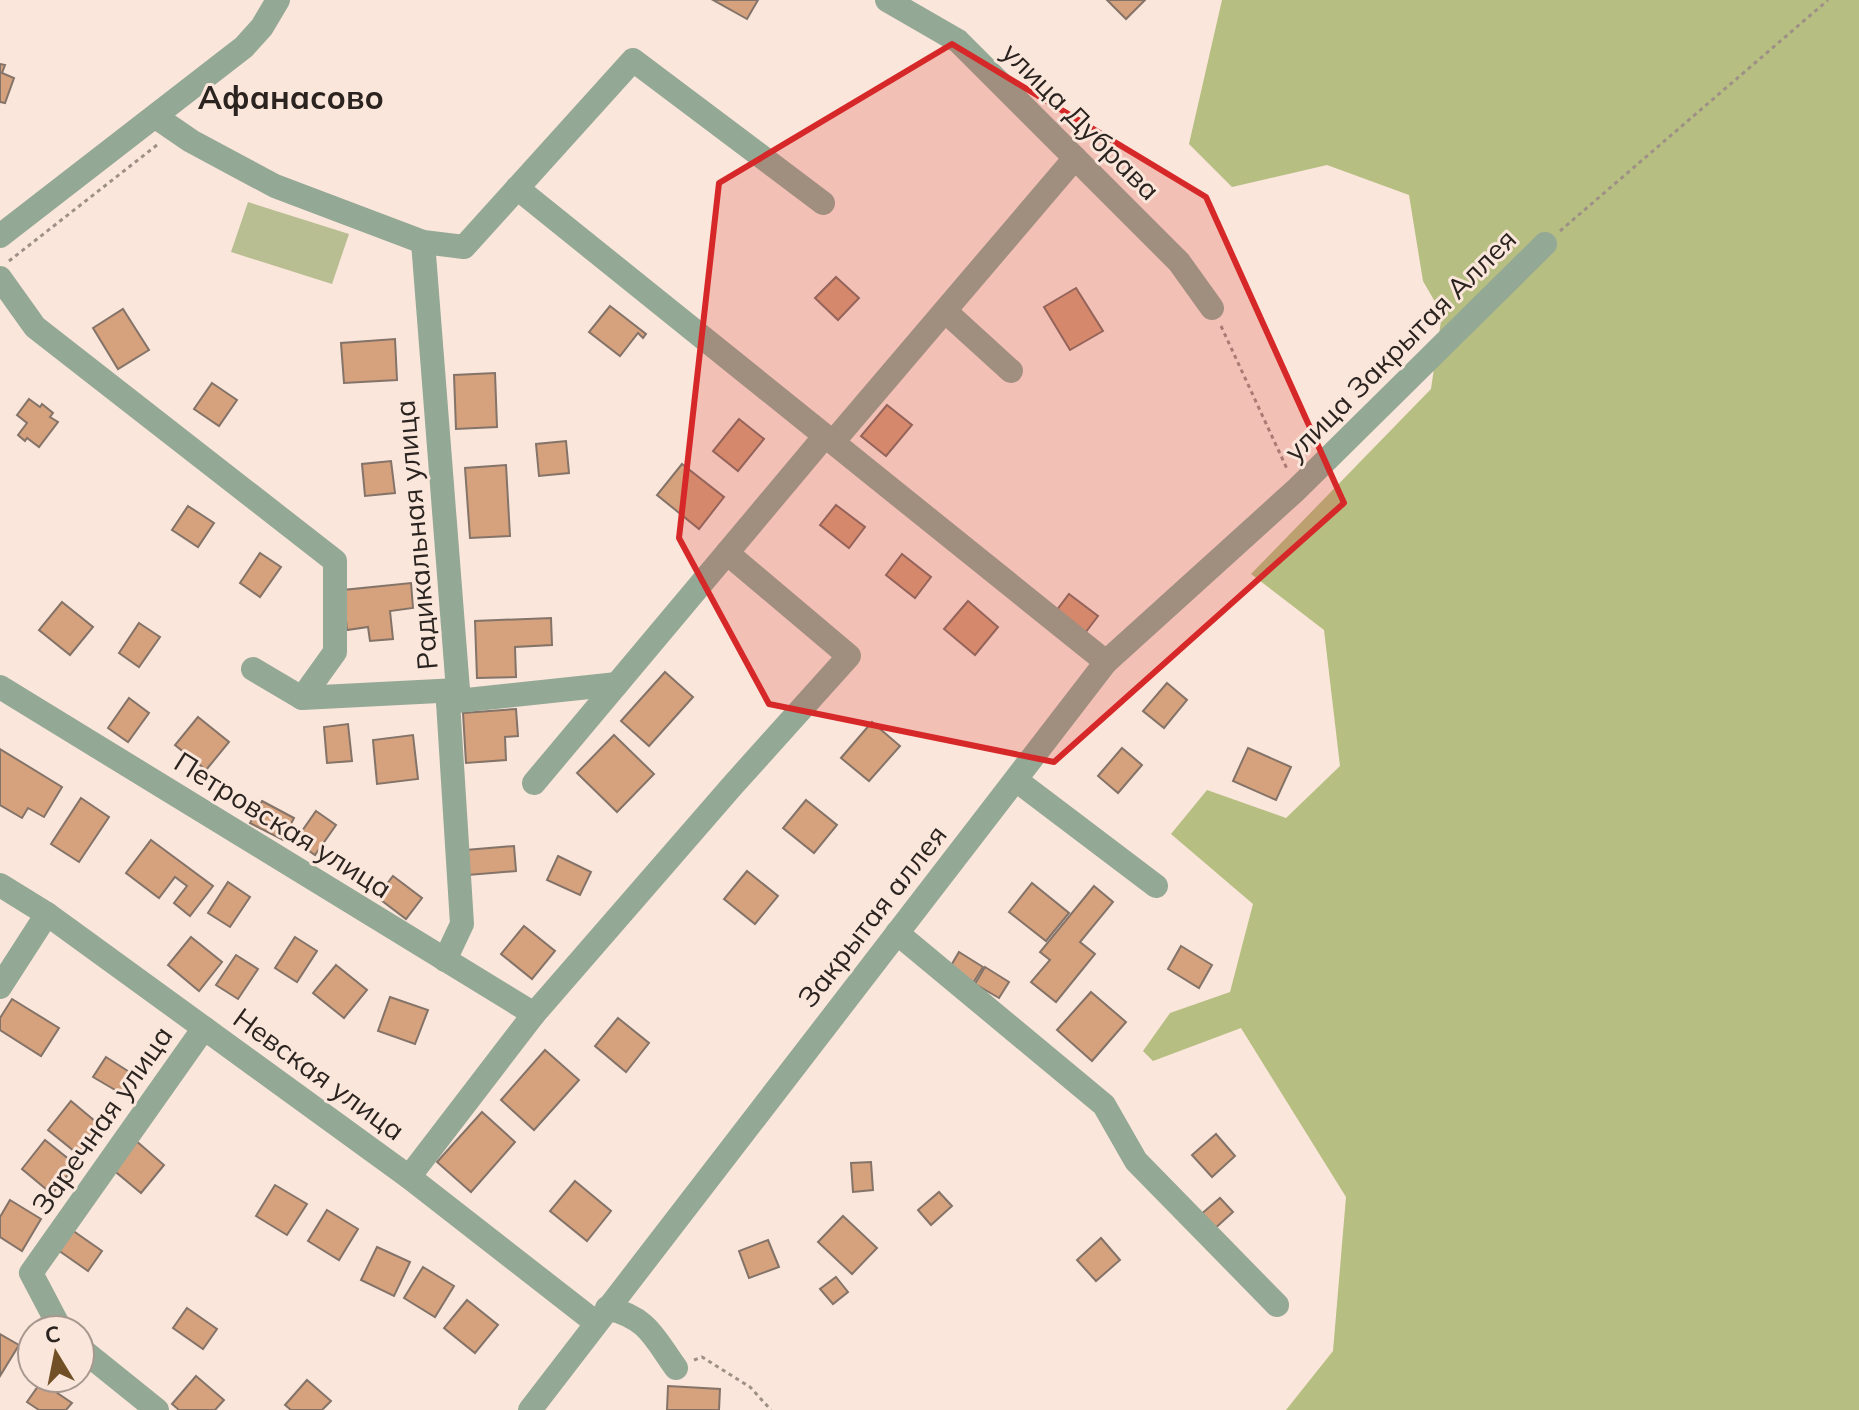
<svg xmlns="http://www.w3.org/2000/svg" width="1859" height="1410" viewBox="0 0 1859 1410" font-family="Mulish,sans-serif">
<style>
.green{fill:#b8be92}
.forest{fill:#b6be82}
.building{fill:#d6a17d;stroke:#847368;stroke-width:2}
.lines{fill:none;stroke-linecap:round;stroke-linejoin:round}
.path{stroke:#9e9087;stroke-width:3;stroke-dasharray:4 4;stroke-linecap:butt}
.minor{stroke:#93a895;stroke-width:24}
.marked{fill:#d62828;fill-opacity:0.2;stroke:#d62828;stroke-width:6;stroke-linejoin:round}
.labels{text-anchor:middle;stroke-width:6;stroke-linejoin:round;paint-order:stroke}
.street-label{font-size:28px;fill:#2a231f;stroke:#fae6da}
.quarter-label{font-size:32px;font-weight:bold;fill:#2a231f;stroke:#fae6da}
</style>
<rect width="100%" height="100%" fill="#fae6da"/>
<polygon class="green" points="248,202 349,234 332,284 231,252"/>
<polygon class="forest" points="1222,0 1859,0 1859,1410 1286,1410 1333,1351 1346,1197 1241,1028 1153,1061 1143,1051 1170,1013 1230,992 1253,904 1171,834 1207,790 1286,818 1340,766 1324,630 1251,574 1431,389 1442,314 1423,281 1409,195 1327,165 1232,187 1189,144"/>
<g class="building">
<polygon points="713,0 758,0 747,19"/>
<polygon points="1107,0 1145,0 1126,19"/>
<polygon points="0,64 5,65 2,73 14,78 5,103 0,102"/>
<polygon points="836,277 859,298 838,320 815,298"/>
<polygon points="1076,288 1103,331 1070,350 1044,307"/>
<polygon points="610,306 646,334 643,338 638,333 620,356 589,332"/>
<polygon points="123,309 149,350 118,369 93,328"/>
<polygon points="395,339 397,380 344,383 341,343"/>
<polygon points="495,373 497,427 456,429 454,375"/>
<polygon points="212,383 237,400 219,426 194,409"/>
<polygon points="29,399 40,407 42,404 53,413 50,417 58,422 39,447 27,438 25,441 18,435 27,423 17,415"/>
<polygon points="887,405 912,425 886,456 861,436"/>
<polygon points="739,419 764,439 738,471 713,451"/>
<polygon points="566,441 569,473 539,476 536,444"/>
<polygon points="391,461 395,493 365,496 362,464"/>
<polygon points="682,464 724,497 699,529 657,495"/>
<polygon points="506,465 510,536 470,538 465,468"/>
<polygon points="836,505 865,527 849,548 820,525"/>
<polygon points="188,506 214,523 198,547 172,530"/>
<polygon points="260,553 281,567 260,597 240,583"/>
<polygon points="902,554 931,577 915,598 886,575"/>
<polygon points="411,583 413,608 390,611 393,639 370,641 368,627 347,630 343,590"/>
<polygon points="1069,594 1098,616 1082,637 1053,615"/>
<polygon points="968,601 998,627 975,655 944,629"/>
<polygon points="62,602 93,627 70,655 39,630"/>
<polygon points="551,618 552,645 515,647 516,677 477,678 475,621"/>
<polygon points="139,623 160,637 139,667 119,653"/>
<polygon points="665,672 693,697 649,746 621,721"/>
<polygon points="1167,683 1187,700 1164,728 1143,711"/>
<polygon points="129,698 149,713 128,742 108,728"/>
<polygon points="516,709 518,736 505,737 506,760 466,763 463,713"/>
<polygon points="198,717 229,742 206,770 175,745"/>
<polygon points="872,722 900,746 869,781 841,758"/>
<polygon points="348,724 352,761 327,763 324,727"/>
<polygon points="413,735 418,779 377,784 373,740"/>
<polygon points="614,735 654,774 617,812 577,773"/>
<polygon points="1122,748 1142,765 1118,793 1098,776"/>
<polygon points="1248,748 1291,767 1276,800 1233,781"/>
<polygon points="0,749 62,787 44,817 28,808 22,818 0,805"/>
<polygon points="81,798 109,817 79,862 51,844"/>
<polygon points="806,800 837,825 814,853 783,828"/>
<polygon points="262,801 294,818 283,840 250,823"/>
<polygon points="316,811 336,825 315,855 295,841"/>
<polygon points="151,840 213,886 190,916 174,903 187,886 175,877 159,898 126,873"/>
<polygon points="514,846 516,871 468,875 466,850"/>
<polygon points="558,856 591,872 580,895 547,880"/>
<polygon points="747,871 778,896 755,924 724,899"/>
<polygon points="393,876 422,898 406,919 377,897"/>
<polygon points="228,882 250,897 230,927 208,913"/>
<polygon points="1032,883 1069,913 1046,941 1009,912"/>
<polygon points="1094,886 1113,902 1080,942 1095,954 1056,1002 1031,982 1050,960 1040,952"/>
<polygon points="524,926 555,951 532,979 501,954"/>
<polygon points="191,937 222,962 199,991 168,965"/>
<polygon points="295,937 317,951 297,982 275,968"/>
<polygon points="1181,946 1212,965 1199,988 1168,969"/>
<polygon points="959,952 983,967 973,983 949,969"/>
<polygon points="236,955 258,969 238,999 216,985"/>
<polygon points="336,965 367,990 344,1018 313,993"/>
<polygon points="985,967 1009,982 999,998 975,984"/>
<polygon points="1091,992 1126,1022 1092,1061 1057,1030"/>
<polygon points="390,997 428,1010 415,1044 378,1031"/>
<polygon points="12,999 59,1028 41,1056 0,1030 0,1018"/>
<polygon points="618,1018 649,1043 626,1072 595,1046"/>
<polygon points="545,1050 579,1080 534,1130 501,1100"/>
<polygon points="106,1057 134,1075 122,1094 93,1077"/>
<polygon points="71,1101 102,1127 79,1155 48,1130"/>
<polygon points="482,1112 515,1142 471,1192 437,1162"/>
<polygon points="1216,1134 1235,1156 1212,1177 1192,1155"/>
<polygon points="134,1139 164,1165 141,1193 111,1168"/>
<polygon points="45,1140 76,1165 52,1194 22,1169"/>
<polygon points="871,1162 873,1190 853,1192 851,1163"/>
<polygon points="575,1181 611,1211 587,1241 550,1211"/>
<polygon points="275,1185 307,1204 287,1235 256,1216"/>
<polygon points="939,1192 952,1206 931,1225 918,1210"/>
<polygon points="1220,1198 1233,1212 1212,1231 1199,1216"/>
<polygon points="10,1200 41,1219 22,1251 0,1237 0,1217"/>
<polygon points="327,1210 358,1229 339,1260 308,1241"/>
<polygon points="843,1216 877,1248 852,1274 818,1242"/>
<polygon points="72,1230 102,1251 88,1271 58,1250"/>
<polygon points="1101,1238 1120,1260 1096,1281 1077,1260"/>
<polygon points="768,1240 779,1267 749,1278 739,1251"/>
<polygon points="377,1247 410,1262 394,1296 361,1280"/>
<polygon points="423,1267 454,1286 435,1317 404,1298"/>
<polygon points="836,1277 848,1292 833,1304 820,1289"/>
<polygon points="467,1300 498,1325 475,1353 444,1328"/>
<polygon points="187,1308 217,1329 203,1349 173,1328"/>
<polygon points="0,1334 19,1345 0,1376"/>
<polygon points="196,1376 224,1400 215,1410 179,1410 172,1404"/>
<polygon points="307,1380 331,1401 322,1410 291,1410 285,1405"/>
<polygon points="41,1382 72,1403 66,1410 39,1410 27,1402"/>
<polygon points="668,1386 720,1389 719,1410 667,1410"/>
</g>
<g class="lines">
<g class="path">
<polyline points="1560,231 1828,0"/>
<polyline points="9,261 157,145"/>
<polyline points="1221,326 1288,471"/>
<polyline points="694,1360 702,1357 750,1387 771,1410"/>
</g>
<g class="minor">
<polyline points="887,0 958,41 1179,262 1212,308"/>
<polyline points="156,117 191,141 275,186 423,242 464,247 633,60 823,203"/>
<polyline points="517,188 1106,662"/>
<polyline points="0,236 244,47 262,27 278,0"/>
<polyline points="423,242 458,690 448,702 462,924 445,960"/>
<polyline points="0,278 35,327 335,561 335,652 302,698 253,669"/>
<polyline points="945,311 1011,371"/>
<polyline points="833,442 1075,158"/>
<polyline points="0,687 534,1014"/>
<polyline points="302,698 458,690"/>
<polyline points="448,702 617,684"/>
<polyline points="1016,780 1156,886"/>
<polyline points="534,783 825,436"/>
<polyline points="0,885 47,914 409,1177 595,1322"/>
<polyline points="897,933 1104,1105 1136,1161 1277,1305"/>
<polyline points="0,987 47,914"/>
<polyline points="409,1177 534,1014 733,785 849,656 727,553"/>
<path d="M607,1308C648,1318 653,1336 676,1368"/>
<polyline points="61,1330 31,1273 204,1028"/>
<polyline points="80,1348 157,1410"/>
<polyline points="530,1410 1106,662 1296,490 1545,244"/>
</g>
</g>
<path class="marked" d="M952,44L1206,197L1344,503L1054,762L769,704L679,538L719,183Z"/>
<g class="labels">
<g class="street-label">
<text transform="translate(1081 121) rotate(45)" y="10">улица Дубрава</text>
<text transform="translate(1400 345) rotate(-45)" y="10">улица Закрытая Аллея</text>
<text transform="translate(416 535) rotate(-95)" y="10">Радикальная улица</text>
<text transform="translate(283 825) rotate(32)" y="10">Петровская улица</text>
<text transform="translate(872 916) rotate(-52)" y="10">Закрытая аллея</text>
<text transform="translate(319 1074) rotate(36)" y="10">Невская улица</text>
<text transform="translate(102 1120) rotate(-55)" y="10">Заречная улица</text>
</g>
<g class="quarter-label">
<text x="291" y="109">Афанасово</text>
</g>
</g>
<g transform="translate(56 1354) rotate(350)"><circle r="38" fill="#fae6da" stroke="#a7988f" stroke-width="2"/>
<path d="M0-6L14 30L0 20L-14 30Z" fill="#714f27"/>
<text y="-12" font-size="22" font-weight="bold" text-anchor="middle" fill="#2a231f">С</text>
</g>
</svg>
